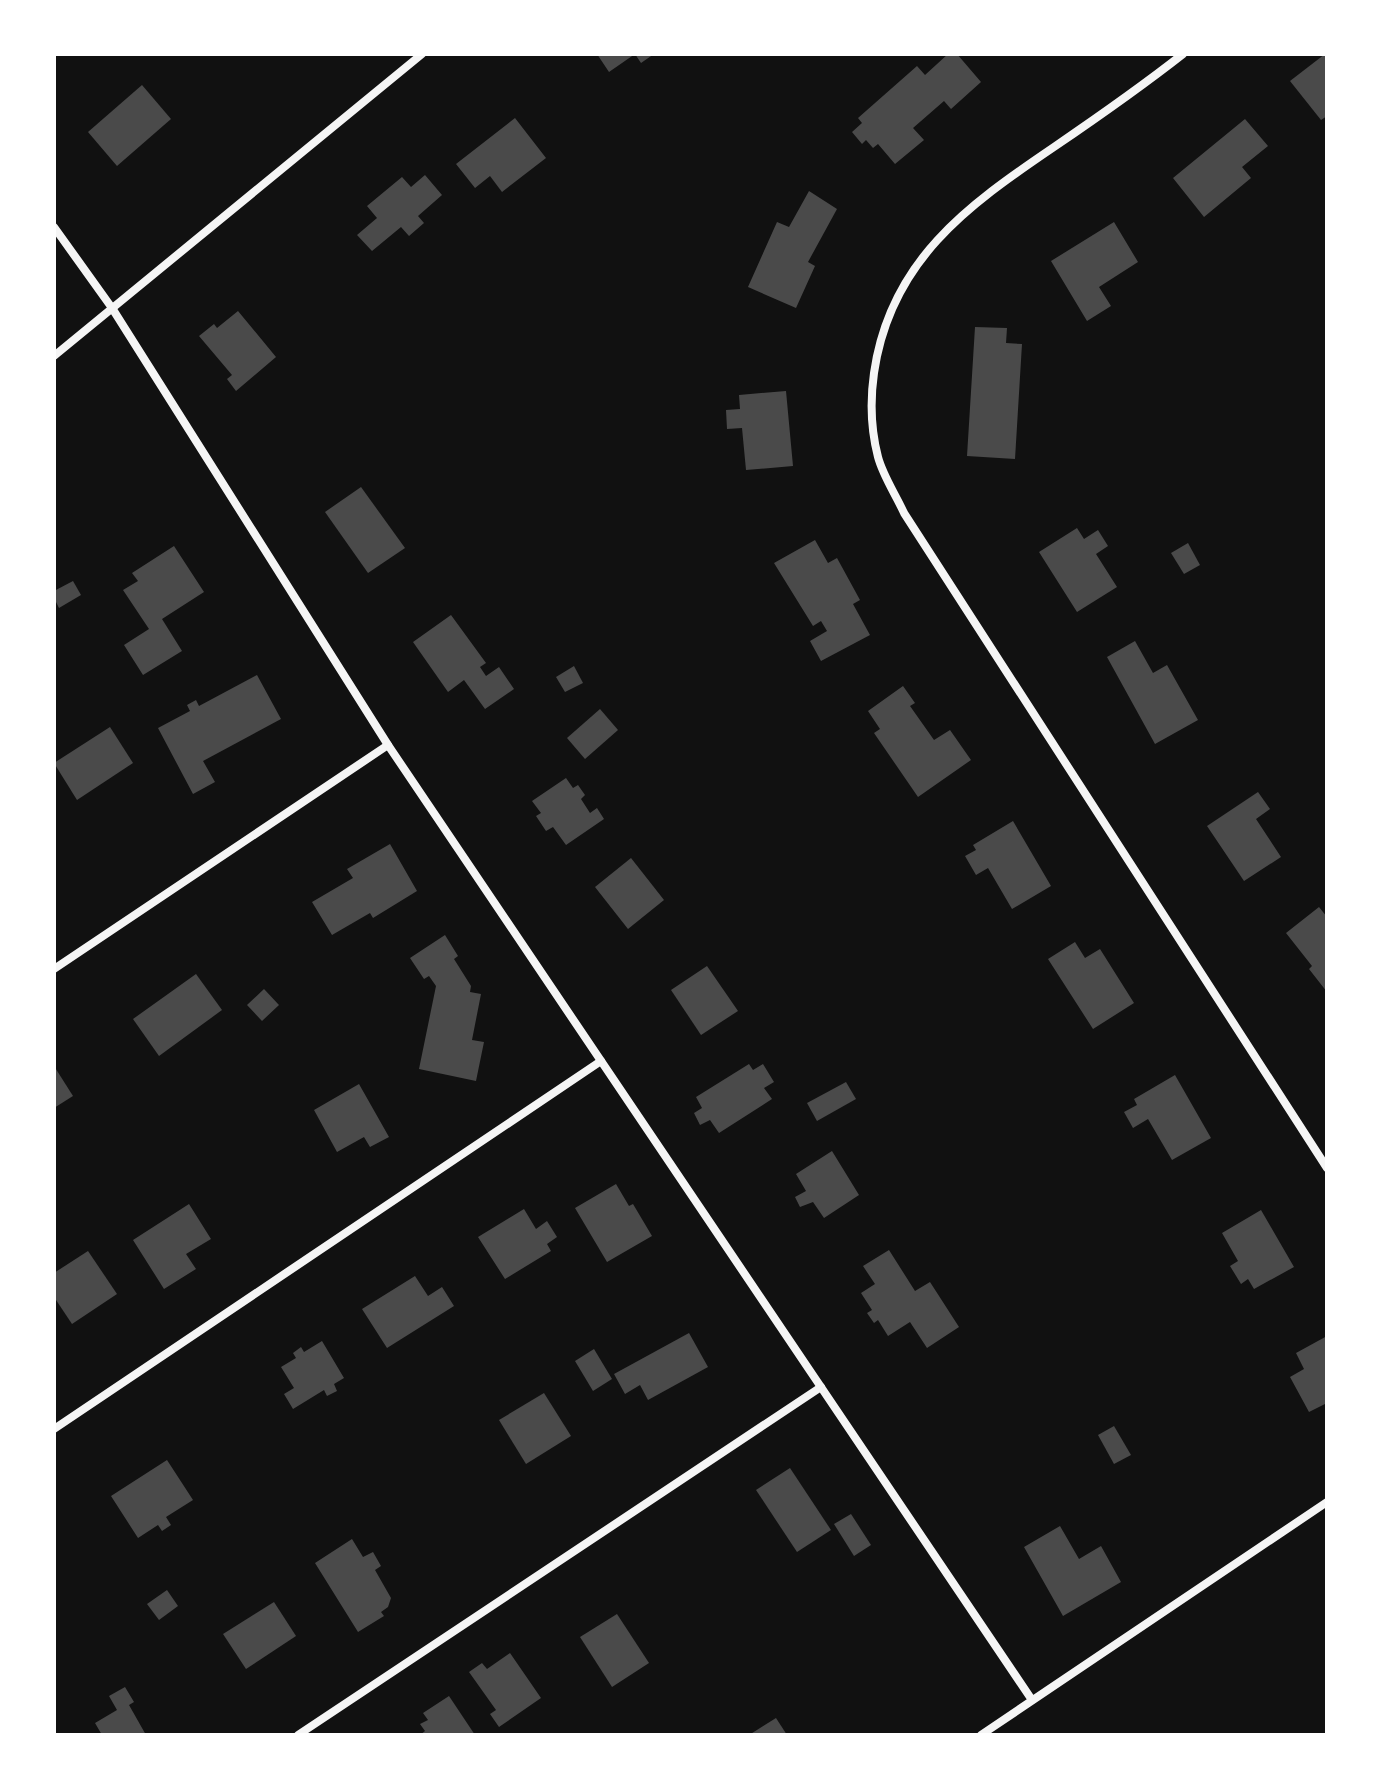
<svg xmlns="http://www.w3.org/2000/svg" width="1381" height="1789" viewBox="0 0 1381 1789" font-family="'Sofia Sans Condensed',sans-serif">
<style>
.building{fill:#4a4a4a}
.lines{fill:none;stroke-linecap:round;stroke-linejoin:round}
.minor{stroke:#f5f5f5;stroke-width:8}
</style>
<rect width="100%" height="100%" fill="#111"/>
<g class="building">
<polygon points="597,54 654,54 641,63 635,54 609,72"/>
<polygon points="948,54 957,54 981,82 951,109 944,101 913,128 924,140 895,164 878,144 873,148 866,140 862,144 852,132 862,123 858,118 917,66 925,75"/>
<polygon points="1325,54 1327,116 1321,120 1290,81"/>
<polygon points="142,85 171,119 117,166 88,132"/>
<polygon points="515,118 546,158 502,192 490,176 475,188 456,164"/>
<polygon points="1245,119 1268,146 1242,167 1251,178 1204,217 1173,178"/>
<polygon points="425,175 442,195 418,216 424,223 409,236 401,227 372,251 357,235 377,218 367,206 402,177 411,187"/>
<polygon points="809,191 837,209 808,262 815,266 796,308 748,287 777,222 789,227"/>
<polygon points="1114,222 1138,262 1099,287 1111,306 1087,321 1051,261"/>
<polygon points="238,311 276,357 236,391 227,379 232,375 199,336 214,324 217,328"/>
<polygon points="975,327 1007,328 1006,343 1022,344 1015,459 967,456"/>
<polygon points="786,391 793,466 746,470 742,428 727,429 726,410 740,409 739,395"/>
<polygon points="361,487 405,548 368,573 325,512"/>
<polygon points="1077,528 1084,539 1098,530 1108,546 1096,554 1117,587 1077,612 1039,552"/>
<polygon points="815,540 828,563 837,558 860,600 853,604 870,635 821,661 810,641 827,631 821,621 813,626 774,563"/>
<polygon points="1188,543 1200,565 1184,574 1171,553"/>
<polygon points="174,546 204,592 162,619 182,651 143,675 124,645 149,629 123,590 138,581 132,573"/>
<polygon points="73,581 81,595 59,608 54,598 54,591"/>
<polygon points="451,615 486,663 480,667 486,676 499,667 514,689 485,709 464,680 448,692 413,642"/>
<polygon points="1135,641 1153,673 1167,665 1198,720 1155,744 1107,657"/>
<polygon points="574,666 583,683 565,692 556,677"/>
<polygon points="257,675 281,719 203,761 215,782 193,794 158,728 190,711 187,705 196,700 199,706"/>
<polygon points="903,686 915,703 910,706 934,740 950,730 971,760 918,797 874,733 880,729 868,711"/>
<polygon points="600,709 618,730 585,759 567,738"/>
<polygon points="110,727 133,763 77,800 54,763"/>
<polygon points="566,778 573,788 578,785 585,795 581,799 590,813 597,808 604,819 566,845 553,827 546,831 536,816 541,813 532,801"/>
<polygon points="1258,792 1270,809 1256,819 1281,857 1244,881 1207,826"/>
<polygon points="1013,821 1051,886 1012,909 988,868 976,875 965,856 976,850 973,845"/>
<polygon points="390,844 417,891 373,918 370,913 332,935 312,902 353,878 347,869"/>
<polygon points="631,858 664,900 628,929 595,887"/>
<polygon points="1319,907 1327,917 1327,992 1309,969 1312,966 1286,933"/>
<polygon points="445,935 458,956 454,959 471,986 470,992 481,994 472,1040 484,1042 476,1081 419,1069 436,986 429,976 424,979 410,958"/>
<polygon points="1075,942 1085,958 1100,949 1134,1003 1093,1029 1048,959"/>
<polygon points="707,966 738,1011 701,1035 671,990"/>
<polygon points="196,974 222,1010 159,1056 133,1019"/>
<polygon points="264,989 279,1005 262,1021 247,1005"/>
<polygon points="749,1064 753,1070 763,1064 774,1082 764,1088 772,1099 719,1133 710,1120 700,1125 694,1113 702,1108 696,1097"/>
<polygon points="54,1066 73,1096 54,1108"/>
<polygon points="1175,1075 1211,1138 1172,1160 1148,1119 1133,1128 1124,1112 1137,1105 1134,1099"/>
<polygon points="846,1082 856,1099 817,1121 807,1103"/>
<polygon points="359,1084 389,1137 370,1147 364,1137 337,1152 314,1110"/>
<polygon points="832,1151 859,1195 824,1218 813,1202 800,1207 795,1197 806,1191 796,1174"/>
<polygon points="616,1184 629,1206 633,1204 652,1236 607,1262 575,1208"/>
<polygon points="189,1204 211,1239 186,1254 196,1269 164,1289 133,1240"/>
<polygon points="524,1209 536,1229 547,1221 557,1237 547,1244 551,1251 505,1279 478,1237"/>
<polygon points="1261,1210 1294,1267 1254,1289 1248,1279 1241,1284 1230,1266 1238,1261 1222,1233"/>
<polygon points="889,1250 915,1291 930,1282 959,1327 927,1348 910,1322 888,1336 878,1320 874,1323 867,1313 872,1310 861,1293 875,1284 863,1266"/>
<polygon points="88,1251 117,1294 72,1324 54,1297 54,1273"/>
<polygon points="415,1276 428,1296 442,1287 454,1306 387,1348 362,1309"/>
<polygon points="689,1333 708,1367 648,1400 640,1385 625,1394 614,1374"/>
<polygon points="1327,1336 1327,1403 1309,1412 1290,1377 1304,1369 1296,1353"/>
<polygon points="322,1341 344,1378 334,1384 337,1391 327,1396 324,1390 293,1409 284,1394 294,1388 281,1367 296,1358 293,1353 301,1347 304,1352"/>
<polygon points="594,1349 612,1379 593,1391 575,1361"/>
<polygon points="544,1393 571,1436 526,1464 499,1420"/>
<polygon points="1114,1426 1131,1455 1114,1464 1098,1435"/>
<polygon points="167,1460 193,1500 166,1517 171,1525 162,1531 158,1525 138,1538 111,1496"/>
<polygon points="790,1468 831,1530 797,1552 756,1490"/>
<polygon points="851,1514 871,1545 854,1556 834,1524"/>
<polygon points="1060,1526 1079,1559 1101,1546 1121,1582 1063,1616 1024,1547"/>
<polygon points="352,1539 363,1557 373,1552 381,1566 375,1570 391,1598 388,1607 381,1612 384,1616 358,1632 315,1563"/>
<polygon points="167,1590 178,1606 159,1620 147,1604"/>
<polygon points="274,1602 296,1636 246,1669 223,1634"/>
<polygon points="617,1614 649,1663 612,1687 580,1637"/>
<polygon points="510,1653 541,1698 499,1727 490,1714 496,1710 469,1672 482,1663 487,1669"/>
<polygon points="125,1687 134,1702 129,1705 146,1735 102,1735 95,1723 117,1710 109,1696"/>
<polygon points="449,1696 475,1735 420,1735 425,1731 420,1724 428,1720 423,1713"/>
<polygon points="776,1718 787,1735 749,1735"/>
</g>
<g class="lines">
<g class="minor">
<path d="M1183,54C1141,87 1098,117 1054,147C967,206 890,261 874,373C870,401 871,430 878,457C883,476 896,495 904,513L1327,1168"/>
<polyline points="54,227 112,308 388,745 1032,1700"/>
<polyline points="54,356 422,54"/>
<polyline points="54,969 388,745"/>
<polyline points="54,1429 601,1061"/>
<polyline points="298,1735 821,1387"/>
<polyline points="981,1735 1327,1502"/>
</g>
</g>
<rect width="1381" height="1789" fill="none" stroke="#ffffff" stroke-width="112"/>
</svg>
